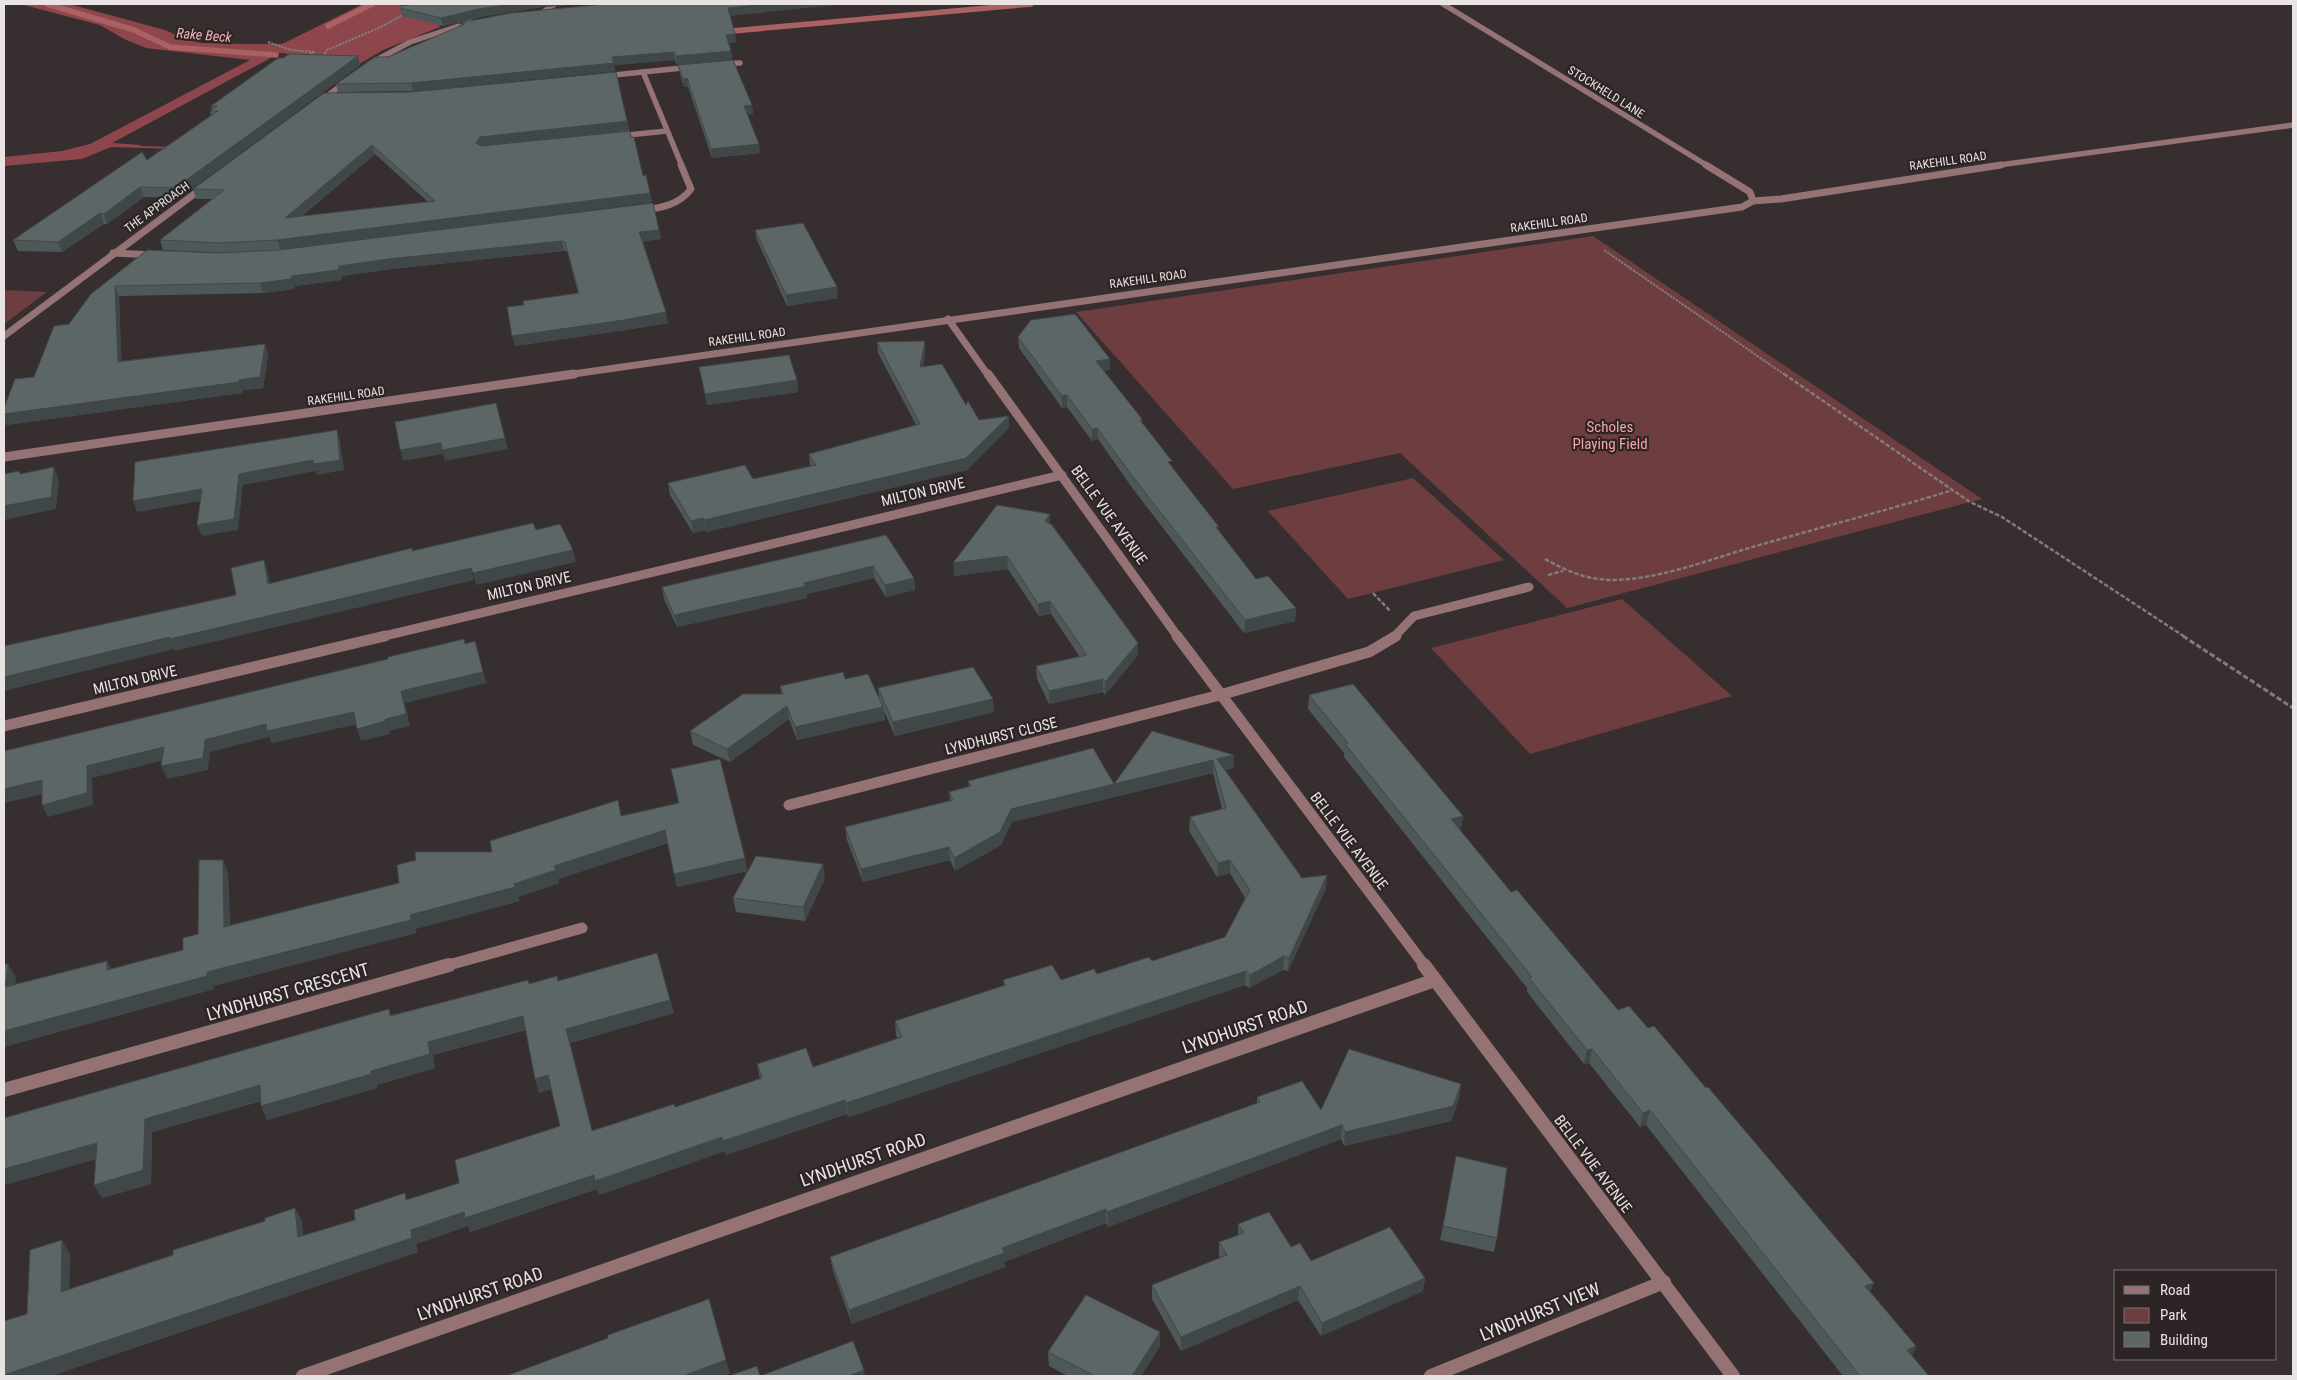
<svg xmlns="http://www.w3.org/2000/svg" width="2297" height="1380" viewBox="0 0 2297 1380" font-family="'Roboto Condensed',sans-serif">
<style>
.green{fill:#6d3d40}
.forest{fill:#8d464b}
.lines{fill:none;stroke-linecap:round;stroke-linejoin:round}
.stream{stroke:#ab6064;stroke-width:5.5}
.path-far2{stroke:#837b7b;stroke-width:2;stroke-dasharray:2.5 1;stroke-linecap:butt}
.path-far1{stroke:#837b7b;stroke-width:2.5;stroke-dasharray:4.5 2;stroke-linecap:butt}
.path{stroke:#837b7b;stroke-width:3;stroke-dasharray:5.5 2.5;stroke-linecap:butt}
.lane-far1{stroke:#957273;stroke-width:9}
.lane{stroke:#957273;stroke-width:11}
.street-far4{stroke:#957273;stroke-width:5.5}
.street-far3{stroke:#957273;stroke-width:7}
.street-far2{stroke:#957273;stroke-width:9}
.street-far1{stroke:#957273;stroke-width:11}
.street{stroke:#957273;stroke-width:14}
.wall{fill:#4f5859;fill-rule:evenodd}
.shaded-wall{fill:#404748}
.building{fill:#5c6667;stroke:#404748;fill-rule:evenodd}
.labels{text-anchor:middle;stroke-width:4.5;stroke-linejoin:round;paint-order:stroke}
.far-street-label{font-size:12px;fill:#e9e3e3;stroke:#2d2525}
.far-water-label{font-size:14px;font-style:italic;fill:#f5b4b6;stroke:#2d2525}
.park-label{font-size:15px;fill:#f8a3a6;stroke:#2d2525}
.street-label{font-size:15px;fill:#e9e3e3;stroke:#2d2525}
.near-street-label{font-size:18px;fill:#e9e3e3;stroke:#2d2525}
</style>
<rect width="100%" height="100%" fill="#372e2f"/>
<g class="green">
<polygon points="1593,236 1982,499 1567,608 1400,453 1233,489 1076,312"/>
<polygon points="4,290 47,292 4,324"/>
<polygon points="1413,478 1504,560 1348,599 1268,511"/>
<polygon points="1622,599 1732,696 1530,754 1431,648"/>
</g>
<polygon class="forest" points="20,4 69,4 165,30 180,37 201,43 246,44 282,44 363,4 442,4 434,8 440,27 383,50 349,70 333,58 280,53 112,143 141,145 140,146 243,149 241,151 111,147 82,159 4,166 4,157 62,151 90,144 250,60 146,48 124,39 100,25"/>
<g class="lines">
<g class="stream">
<polyline points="47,4 134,30 170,47 276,55"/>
<polyline points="328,26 372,4"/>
<polyline points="721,32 1031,4"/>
</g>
<g class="path-far2">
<polyline points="268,42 291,50 314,52 308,56"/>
<polyline points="325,57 324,54 327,50 381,27 404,14"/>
<polyline points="1604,250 1785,375"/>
</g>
<g class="path-far1">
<polyline points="1784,374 1970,502 2002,517 2185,637"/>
<path d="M1545,559C1566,571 1588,580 1613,580C1662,579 1710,559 1756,546C1822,527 1888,510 1953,490"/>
<polyline points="1548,575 1563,571"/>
<polyline points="1373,593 1390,611"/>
</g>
<polyline class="path" points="2183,636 2293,708"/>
<polyline class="lane-far1" points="1394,637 1414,616 1529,587"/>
<polyline class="lane" points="1220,695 1369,652 1396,636"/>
<g class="street-far4">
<polyline points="1443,4 1708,166"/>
<polyline points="543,12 555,4"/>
<polyline points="369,64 410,42 471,22"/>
<polyline points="721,64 740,63"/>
<polyline points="643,72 682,166"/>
<polyline points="604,76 692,67"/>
<polyline points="322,100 348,80"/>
<polyline points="618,136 667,131"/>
<polyline points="1992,166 2293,125"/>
</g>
<g class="street-far3">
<polyline points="1706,165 1750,192 1753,201"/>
<path d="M642,210C661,208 679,205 691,189L681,165"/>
<polyline points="113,253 155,255"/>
<polyline points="948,319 988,375"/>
<polyline points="4,336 205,186"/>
<polyline points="566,375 1742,207 1753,201 1781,199 2001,165"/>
</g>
<g class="street-far2">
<polyline points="988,374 1178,637"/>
<polyline points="4,457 574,374"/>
<polyline points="380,637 1062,475"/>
</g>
<g class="street-far1">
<polyline points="1177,636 1425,966"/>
<polyline points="4,726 385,636"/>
<polyline points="789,805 1220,695"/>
<polyline points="445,966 582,928"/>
</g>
<g class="street">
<polyline points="1424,965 1733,1376"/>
<polyline points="4,1090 449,965"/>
<polyline points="303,1376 1435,980"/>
<polyline points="1431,1376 1664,1282"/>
</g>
</g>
<g class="wall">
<polygon points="417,4 585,4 542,7 480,17 443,26 402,16 400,8"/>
<polygon points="730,16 736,42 729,43 732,59 677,65 675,60 614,65 615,71 413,91 338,92 336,84 388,57 460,26 459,23"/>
<polygon points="358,56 360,65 179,198 144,197 107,224 104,224 62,252 18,251 13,240 147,160 211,115 210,111 212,109 211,106"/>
<polygon points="678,65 752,105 753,114 747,114 760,153 712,158 688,87 684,87 680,74"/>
<path d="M324,93L627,121L631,137L643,176L650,193L652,202L281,250L222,253L163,250L160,240L212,199H196L193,189ZM375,154L428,202L302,216Z"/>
<polygon points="653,203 661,239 643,241 668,323 626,330 515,346 524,305 578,293 567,251 564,251 391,269 342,276 341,280 295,286 294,289 263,293 119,296 121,361 265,344 268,355 263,388 243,390 242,393 6,425 34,377 69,324 147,250 218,253 279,250"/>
<polygon points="755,230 838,298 787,306 757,240"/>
<polygon points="1018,337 1110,359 1110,370 1104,371 1142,419 1142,423 1172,467 1219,531 1256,579 1296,608 1295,621 1244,633 1133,489 1098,439 1092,441 1067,407 1062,408 1019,348"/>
<polygon points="925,341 925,352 923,367 966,405 979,420 1009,428 967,470 706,532 705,530 693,533 670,495 668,483 753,479 810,466 809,454 916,425 878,353 877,342"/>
<polygon points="699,367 797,380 798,392 707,405"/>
<polygon points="1050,524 1138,643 1138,655 1105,695 1103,692 1049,704 1037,679 1036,666 1080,657 1051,614 1039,616 1008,569 954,576"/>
<polygon points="886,535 914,578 915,590 886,597 874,578 807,594 807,598 677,627 664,599 662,587"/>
<polygon points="845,679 879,698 878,688 994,712 895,736 884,711 885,720 797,740 789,719 730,762 693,745 690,731 781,694 780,686"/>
<polygon points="1309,695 1463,816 1461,829 1459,830 1511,892 1618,1010 1648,1028 1706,1088 1874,1283 1870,1291 1916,1346 1912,1356 1929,1376 1843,1376 1646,1125 1640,1127 1589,1063 1584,1064 1527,992 1527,988 1344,757 1344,753 1308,709"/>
<polygon points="1152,731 1234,768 1225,770 1302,878 1326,888 1288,971 1283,970 1249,988 1245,985 849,1117 847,1114 726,1155 725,1151 599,1195 597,1189 470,1232 468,1226 416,1244 418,1252 51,1376 4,1376 27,1314 70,1254 69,1289 173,1255 265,1221 295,1208 302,1222 303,1236 355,1220 408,1200 459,1183 560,1126 551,1089 539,1093 526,1030 433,1055 435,1068 377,1085 377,1088 267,1120 261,1101 152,1132 151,1184 102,1198 94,1185 96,1159 4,1185 4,1118 389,1009 391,1015 529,984 558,981 670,1000 674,1013 570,1043 592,1130 675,1107 760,1079 757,1064 813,1067 898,1039 896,1035 895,1021 1004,985 1003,980 1061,980 1097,974 1152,961 1225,937 1245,898 1230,873 1217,877 1189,831 1190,817 1222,809 1213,773 1012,822 1001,845 955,871 950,860 863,882 847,840 845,827 950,801 949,792 969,787 968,781 1114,784"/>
<polygon points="621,816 745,858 747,871 825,878 805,921 736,912 733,898 747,871 677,887 668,843 558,879 559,883 518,897 519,901 415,929 416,933 213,986 214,989 4,1047 4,965 16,978 15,984 111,969 183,950 198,934 223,860 228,873 230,925 399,883 492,852"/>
<polygon points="1461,1084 1459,1098 1451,1121 1344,1146 1341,1139 1108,1227 1106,1223 1004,1262 1005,1267 852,1324 833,1271 830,1257 1257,1103 1257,1097 1321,1110"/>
<polygon points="1238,1224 1291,1247 1311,1261 1425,1278 1423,1291 1321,1336 1298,1300 1181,1351 1152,1299 1152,1285 1220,1258 1219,1256 1219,1242 1238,1235"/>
<polygon points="1443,1226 1497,1238 1494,1252 1440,1240"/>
<polygon points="1160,1332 1160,1346 1141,1376 1068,1376 1049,1366 1048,1352"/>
</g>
<g class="shaded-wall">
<polygon points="513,4 585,4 542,7 480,17 443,26 441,18 478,9"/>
<polygon points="769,4 845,4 729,16 728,8"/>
<polygon points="735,34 736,42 727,43 726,35"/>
<polygon points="731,51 732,59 677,65 676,56"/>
<polygon points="674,52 675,60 614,65 615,71 413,91 411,83 612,57"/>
<polygon points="358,56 360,65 179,198 175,188"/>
<polygon points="687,78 688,87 684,87 683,79"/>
<polygon points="752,105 753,114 745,115 744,106"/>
<polygon points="627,121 629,130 478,152 476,143 480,137"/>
<polygon points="759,144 760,153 712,158 711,149"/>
<polygon points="372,145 375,154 288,227 285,218"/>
<polygon points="140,187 144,197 107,224 104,214"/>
<polygon points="650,193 652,202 281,250 277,240"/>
<polygon points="100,213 104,224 62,252 58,242"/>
<polygon points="659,230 661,239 641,242 639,232"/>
<polygon points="562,241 564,251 391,269 342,276 341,280 295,286 294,289 263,293 260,283 339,266 388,259"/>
<polygon points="115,286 119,296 122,372 118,362"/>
<polygon points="837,287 838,298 787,306 786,295"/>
<polygon points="666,312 668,323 626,330 515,346 512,336"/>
<polygon points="925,341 925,352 921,378 920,367"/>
<polygon points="265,344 268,355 263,388 243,390 242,393 6,425 4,421 4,414 239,380"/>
<polygon points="1110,359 1110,370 1096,373 1096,361"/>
<polygon points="797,380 798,392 707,405 705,394"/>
<polygon points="1067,395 1067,407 1062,408 1062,396"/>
<polygon points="1009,416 1009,428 967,470 706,532 704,520"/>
<polygon points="1097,428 1098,439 1092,441 1092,429"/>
<polygon points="337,430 340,440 344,470 317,475 316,471 243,485 238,530 202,536 197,525 239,474"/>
<polygon points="505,438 508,449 445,461 443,454 403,461 400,450 441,443"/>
<polygon points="54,467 59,480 56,509 4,520 4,506"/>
<polygon points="202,489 207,500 137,512 133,501"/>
<polygon points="1050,514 1050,526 1045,521"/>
<polygon points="703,518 705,530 693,533 691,521"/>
<polygon points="573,550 576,562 476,585 473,573"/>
<polygon points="1007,556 1008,569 954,576 953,563"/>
<polygon points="264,560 268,572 272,596 268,584"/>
<polygon points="873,566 874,578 807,594 807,598 677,627 674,615"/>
<polygon points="471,568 474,580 175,651 174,649 4,691 4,677 170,637"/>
<polygon points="914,578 915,590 886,597 885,585"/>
<polygon points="1050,601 1051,614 1039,616 1038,604"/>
<polygon points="1296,608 1295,621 1244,633 1245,620"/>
<polygon points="1138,643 1138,655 1105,695 1105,682"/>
<polygon points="483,672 487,683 405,703 410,726 389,731 385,719 401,691"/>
<polygon points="1103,679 1103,692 1049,704 1049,691"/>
<polygon points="993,699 994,712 895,736 893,722"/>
<polygon points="787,706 789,719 730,762 727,749"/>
<polygon points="883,707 885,720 797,740 795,727"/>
<polygon points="354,712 358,724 272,743 269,737 210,752 208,770 167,779 161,766 205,740 266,724"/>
<polygon points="386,721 390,734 361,741 357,729"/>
<polygon points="164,747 169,759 92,778 93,805 48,817 42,805 87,766"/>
<polygon points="1234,755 1234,768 1217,772 1217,759"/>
<polygon points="1213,760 1213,773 1012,822 1001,845 955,871 954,858 1011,809"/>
<polygon points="42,780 48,793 4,803 4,789"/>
<polygon points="1463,816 1461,829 1449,833 1451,819"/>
<polygon points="665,830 668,843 558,879 559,883 518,897 519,901 415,929 416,933 213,986 214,989 4,1047 4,1031 410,915 514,884 554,866"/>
<polygon points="949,847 950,860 863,882 861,869"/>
<polygon points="745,858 747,871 677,887 674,874"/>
<polygon points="223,860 228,873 230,940 224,927"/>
<polygon points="1230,860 1230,873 1217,877 1218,863"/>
<polygon points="823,864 825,878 805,921 803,907"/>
<polygon points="1327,875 1326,888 1288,971 1289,958"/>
<polygon points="1284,956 1283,970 1249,988 1250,975"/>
<polygon points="107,961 114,974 107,970"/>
<polygon points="8,964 16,978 13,1000 5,987"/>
<polygon points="1246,971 1245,985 849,1117 846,1103"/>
<polygon points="670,1000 674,1013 570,1043 596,1144 566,1029"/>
<polygon points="523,1016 527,1029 433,1055 435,1068 377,1085 377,1088 267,1120 261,1106 371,1071 428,1042"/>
<polygon points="1592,1049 1589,1063 1584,1064 1587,1050"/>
<polygon points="548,1075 552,1089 539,1093 535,1079"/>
<polygon points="1461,1084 1459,1098 1451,1121 1344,1146 1345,1132"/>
<polygon points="260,1085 266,1099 152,1132 151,1184 102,1198 94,1185 145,1119"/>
<polygon points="845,1100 847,1114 726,1155 723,1141"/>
<polygon points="1650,1110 1646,1125 1640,1127 1643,1113"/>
<polygon points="1342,1125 1341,1139 1108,1227 1107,1212"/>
<polygon points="722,1137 725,1151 599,1195 597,1189 470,1232 468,1226 416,1244 418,1252 51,1376 4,1376 4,1375 411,1230 464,1212"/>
<polygon points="97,1143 104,1157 4,1185 4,1169"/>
<polygon points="295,1208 302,1222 304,1251 298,1237"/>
<polygon points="1106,1209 1106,1223 1004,1262 1005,1267 852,1324 849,1310 1002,1248"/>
<polygon points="62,1240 70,1254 69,1305 61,1292"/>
<polygon points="1425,1278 1423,1291 1321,1336 1322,1323"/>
<polygon points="1874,1283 1868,1297 1865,1286"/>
<polygon points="1300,1286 1298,1300 1181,1351 1181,1337"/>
<polygon points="1160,1332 1160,1346 1141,1376 1132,1376"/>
<polygon points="1916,1346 1910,1361 1907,1350"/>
<polygon points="726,1360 730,1374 723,1376 683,1376"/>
<polygon points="864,1370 865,1376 849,1376"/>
</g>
<g class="building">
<polygon points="417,4 513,4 478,9 441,18 400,8 400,6"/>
<polygon points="606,4 769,4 728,8 735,34 726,35 731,51 676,56 674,52 612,57 614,63 411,83 336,84 375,57 388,57 465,24 459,23 511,13"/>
<polygon points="289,54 358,56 175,188 140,187 104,214 100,213 58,242 13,240 142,152 147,160 218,111 210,111 217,106 211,106 278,58 283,58"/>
<polygon points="733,60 752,105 744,106 759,144 711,149 687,78 683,79 678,65"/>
<path d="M616,72L627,121L480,137L476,143L481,146L630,131L631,137H634L643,176L646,175L650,193L277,240L219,243L160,240L224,190L193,189L324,93L411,92ZM372,145L435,201L285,218Z"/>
<polygon points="653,203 659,230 639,232 666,312 624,320 512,336 507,307 524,305 523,301 579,293 565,242 562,241 388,259 339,266 338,270 292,276 291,279 260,283 115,286 118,362 265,344 260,377 239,380 239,382 4,414 4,408 15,379 34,377 54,326 69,324 91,294 147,250 218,253 279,250"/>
<polygon points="803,223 837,287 786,295 755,230"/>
<polygon points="1075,314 1110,359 1096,361 1142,419 1140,420 1172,461 1168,462 1219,527 1216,527 1256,579 1268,576 1296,608 1245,620 1133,477 1097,428 1092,429 1067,395 1062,396 1018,337 1031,320"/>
<polygon points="925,341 920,367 942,364 966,405 968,401 979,420 1009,416 966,458 704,520 703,518 691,521 668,483 745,465 753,479 816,465 809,454 920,424 877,342"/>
<polygon points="789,355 797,380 705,394 699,367"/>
<polygon points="496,403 505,438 442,450 441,443 400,450 395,422"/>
<polygon points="337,430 340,460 314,464 313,460 239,474 234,519 197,525 202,489 133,501 135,462"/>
<polygon points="54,467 51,497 4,506 4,474 19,471 20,474"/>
<polygon points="997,505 1050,514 1045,521 1052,525 1138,643 1105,682 1103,679 1049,691 1036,666 1087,655 1050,601 1038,604 1007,556 953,563"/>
<polygon points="533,523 536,530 560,524 573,550 473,573 471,568 170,639 170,637 4,677 4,646 236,595 231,568 264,560 268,584 412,548 412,551"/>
<polygon points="886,535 914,578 885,585 873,566 804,583 806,586 674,615 662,587"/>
<polygon points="464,639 465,644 475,641 483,672 401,691 406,714 385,719 386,721 357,729 354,712 267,731 266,724 205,740 203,758 161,766 164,747 87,766 87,793 42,805 42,780 4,789 4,751 388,659 388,657"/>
<polygon points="973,667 993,699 893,722 878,688"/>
<polygon points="843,672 845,679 868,674 883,707 795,727 787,706 727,749 690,731 743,694 783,694 780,686"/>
<polygon points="1353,684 1463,816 1451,819 1511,892 1517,890 1618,1010 1629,1006 1648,1028 1654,1026 1706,1088 1708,1087 1874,1283 1865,1286 1916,1346 1907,1350 1929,1376 1860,1376 1650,1110 1643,1113 1592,1049 1587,1050 1529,978 1532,977 1345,744 1348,743 1309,695"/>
<polygon points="1152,731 1234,755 1217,759 1302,878 1327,875 1289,958 1284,956 1250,975 1246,971 846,1103 845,1100 723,1141 722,1137 595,1181 594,1175 465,1218 464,1212 411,1230 412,1238 4,1375 4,1321 27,1314 30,1250 62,1240 61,1292 173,1255 173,1250 265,1221 265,1218 295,1208 298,1237 355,1220 354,1210 405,1193 406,1200 459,1183 455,1160 560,1126 548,1075 535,1079 523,1016 428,1042 430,1054 371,1071 371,1074 261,1106 260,1085 145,1119 143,1170 94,1185 97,1143 4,1169 4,1118 389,1009 390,1016 528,980 529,984 557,976 558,981 657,953 670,1000 566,1029 592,1131 674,1104 675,1107 762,1078 757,1064 806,1048 813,1067 902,1037 895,1021 1006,985 1003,980 1052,965 1061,980 1094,969 1097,974 1149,957 1152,961 1225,937 1250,890 1230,860 1218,863 1190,817 1226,808 1213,760 1011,809 1000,832 954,858 949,847 861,869 845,827 953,800 949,792 971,786 968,781 1093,748 1114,784"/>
<polygon points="720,759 745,858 674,874 665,830 554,866 556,870 514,884 515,887 410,915 411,920 207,972 207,976 4,1031 4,965 8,964 5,987 107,961 107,970 183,950 183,938 198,934 199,860 223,860 224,927 399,883 397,865 416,860 415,852 492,852 490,841 618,800 621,816 679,803 671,769"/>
<polygon points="756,856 823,864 803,907 733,898"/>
<polygon points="1349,1049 1461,1084 1453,1106 1345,1132 1342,1125 1107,1212 1106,1209 1002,1248 1004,1253 849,1310 830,1257 1260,1102 1257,1097 1302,1081 1321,1110"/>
<polygon points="1456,1156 1507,1168 1497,1238 1443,1226"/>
<polygon points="1269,1212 1291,1247 1300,1243 1311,1261 1390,1227 1425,1278 1322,1323 1300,1286 1181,1337 1152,1285 1227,1255 1219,1242 1244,1233 1238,1224"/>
<polygon points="1086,1295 1160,1332 1132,1376 1095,1376 1048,1352"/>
<polygon points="709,1299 726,1360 683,1376 506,1376 608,1338 608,1335"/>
<polygon points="853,1341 864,1370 849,1376 729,1376 757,1366 760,1376"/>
</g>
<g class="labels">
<g class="far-street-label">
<text transform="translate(1606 92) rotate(32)" y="4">STOCKHELD LANE</text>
<text transform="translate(1948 161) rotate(-8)" y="4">RAKEHILL ROAD</text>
<text transform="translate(157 207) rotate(-36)" y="4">THE APPROACH</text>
<text transform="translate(1549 223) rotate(-8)" y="4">RAKEHILL ROAD</text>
<text transform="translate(1148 279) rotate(-8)" y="4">RAKEHILL ROAD</text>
<text transform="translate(747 337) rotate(-8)" y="4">RAKEHILL ROAD</text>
<text transform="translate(346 396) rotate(-8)" y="4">RAKEHILL ROAD</text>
</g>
<g class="far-water-label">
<text transform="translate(204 35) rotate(5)" y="5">Rake Beck</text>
</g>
<g class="park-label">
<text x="1610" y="432">Scholes<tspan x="1610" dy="17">Playing Field</tspan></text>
</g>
<g class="street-label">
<text transform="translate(923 492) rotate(-13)" y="5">MILTON DRIVE</text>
<text transform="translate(1109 515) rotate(54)" y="5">BELLE VUE AVENUE</text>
<text transform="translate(529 586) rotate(-13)" y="5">MILTON DRIVE</text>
<text transform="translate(135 680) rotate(-13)" y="5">MILTON DRIVE</text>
<text transform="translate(1001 736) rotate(-14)" y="5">LYNDHURST CLOSE</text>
<text transform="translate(1349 841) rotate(53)" y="5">BELLE VUE AVENUE</text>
<text transform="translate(1593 1164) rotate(53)" y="5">BELLE VUE AVENUE</text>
</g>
<g class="near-street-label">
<text transform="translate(288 992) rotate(-16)" y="6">LYNDHURST CRESCENT</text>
<text transform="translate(1245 1027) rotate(-19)" y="6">LYNDHURST ROAD</text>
<text transform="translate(863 1160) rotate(-19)" y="6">LYNDHURST ROAD</text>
<text transform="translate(480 1294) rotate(-19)" y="6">LYNDHURST ROAD</text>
<text transform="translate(1540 1312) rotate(-22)" y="6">LYNDHURST VIEW</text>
</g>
</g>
<rect width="2297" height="1380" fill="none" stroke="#e9e3e3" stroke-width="10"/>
<rect x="2114" y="1270" width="162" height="90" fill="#2d2525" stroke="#787171"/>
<rect x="2124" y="1286" width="25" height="8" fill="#957273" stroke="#787171"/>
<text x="2160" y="1295" font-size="15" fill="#e9e3e3">Road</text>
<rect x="2124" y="1308" width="25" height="15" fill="#6d3d40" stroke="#787171"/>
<text x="2160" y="1320" font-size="15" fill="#e9e3e3">Park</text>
<rect x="2124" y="1332" width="25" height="15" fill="#5c6667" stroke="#787171"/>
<text x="2160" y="1345" font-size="15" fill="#e9e3e3">Building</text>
</svg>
